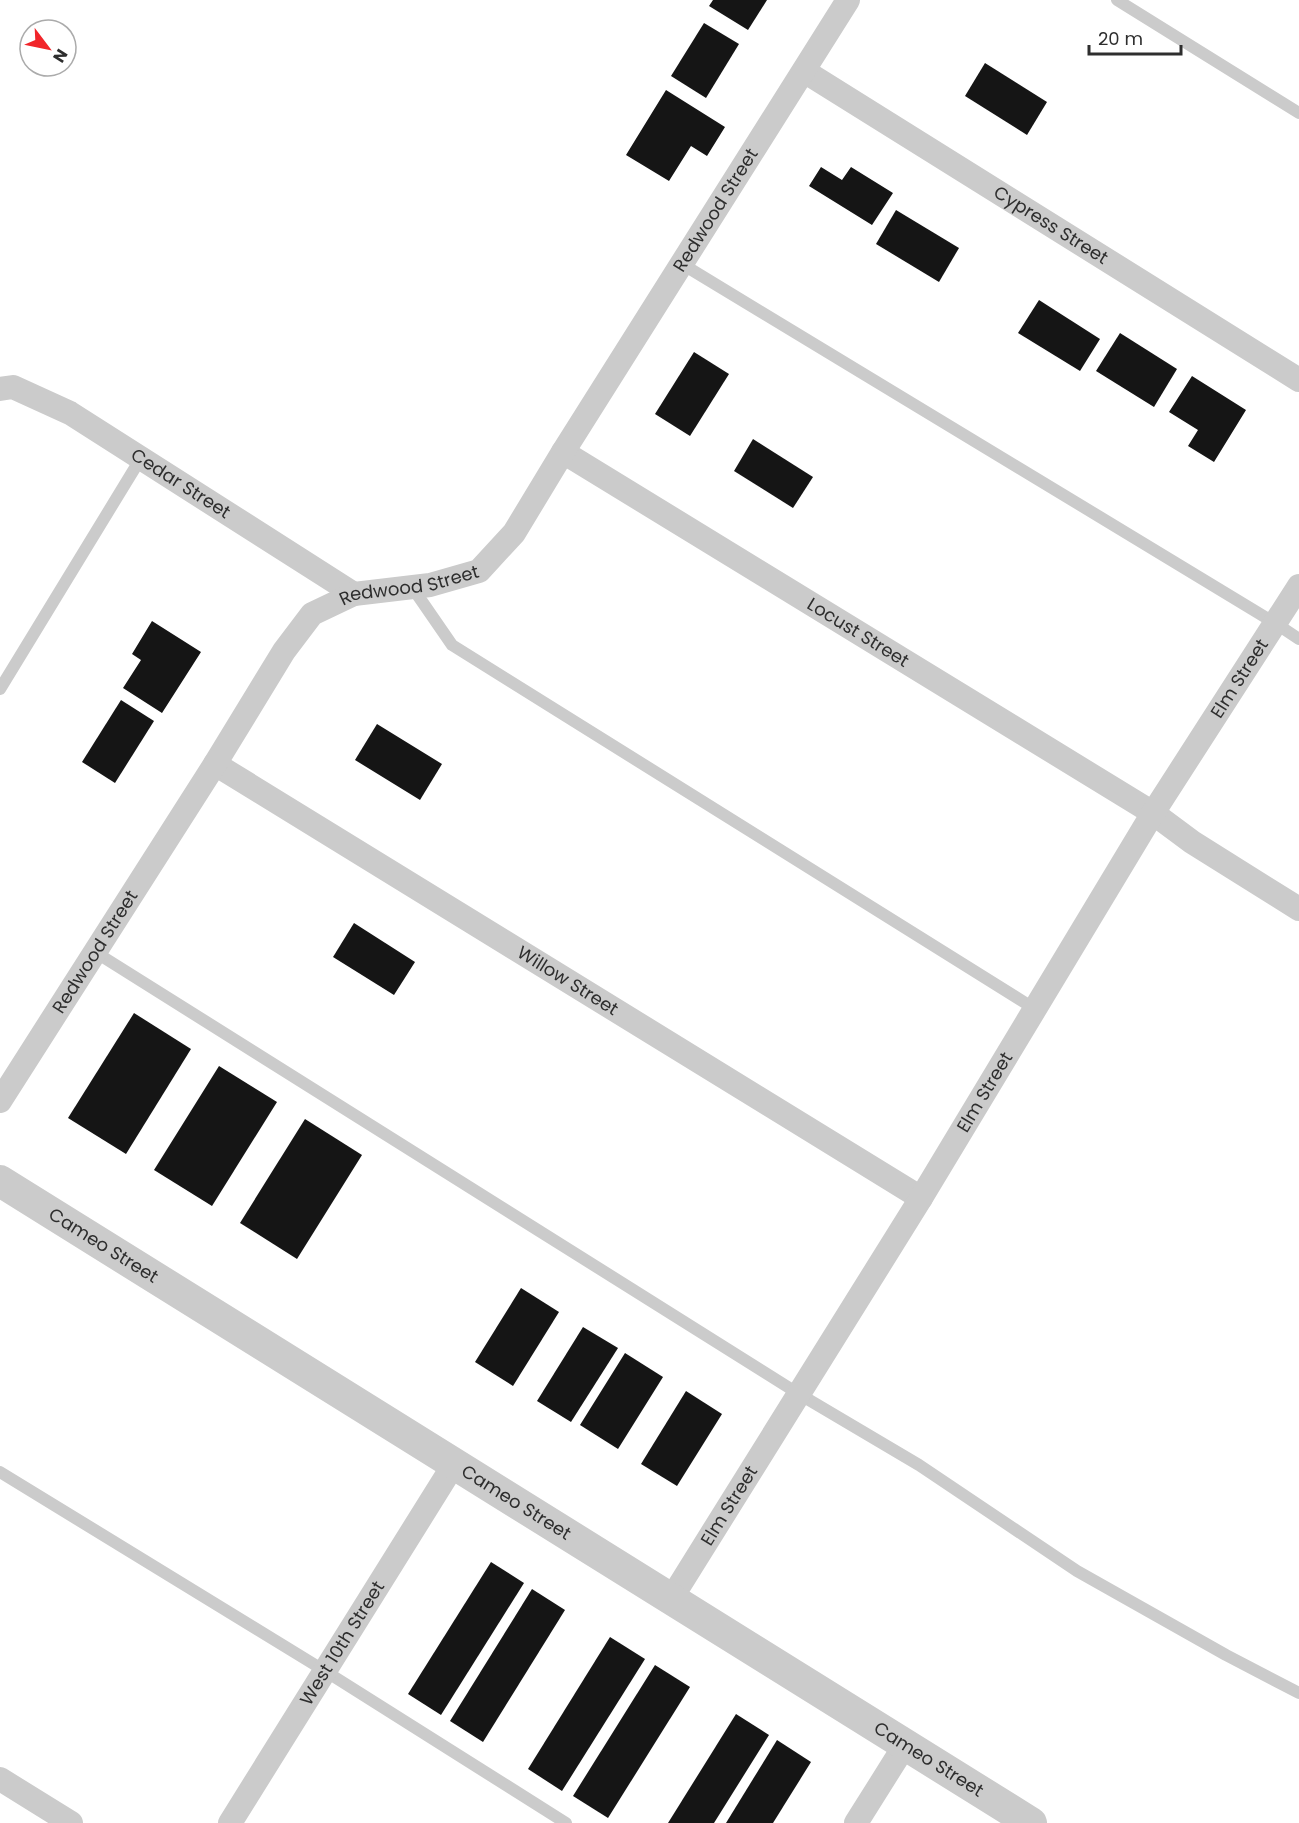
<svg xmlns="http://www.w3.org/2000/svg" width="1299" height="1823" viewBox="0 0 1299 1823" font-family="Poppins,sans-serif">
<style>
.building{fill:#151515}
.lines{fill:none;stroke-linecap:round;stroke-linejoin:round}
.service{stroke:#cbcbcb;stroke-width:12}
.minor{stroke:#cbcbcb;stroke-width:24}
.tertiary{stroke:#cbcbcb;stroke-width:32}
.labels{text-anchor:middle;stroke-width:6;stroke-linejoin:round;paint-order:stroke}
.street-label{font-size:18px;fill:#2e2e2e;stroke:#fff}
</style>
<rect width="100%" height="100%" fill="#fff"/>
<g class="building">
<polygon points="713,0 767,0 748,30 709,6"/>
<polygon points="704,23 739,44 706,98 671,76"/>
<polygon points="985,63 1047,102 1027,135 965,96"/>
<polygon points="666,90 725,127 707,156 691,146 669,181 626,155"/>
<polygon points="821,167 842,180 851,167 893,193 872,225 809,186"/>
<polygon points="896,210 959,248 939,282 876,244"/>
<polygon points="1039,300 1100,339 1080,371 1018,333"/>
<polygon points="1120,333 1177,369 1154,407 1096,371"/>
<polygon points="694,352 729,374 690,436 655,414"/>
<polygon points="1192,376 1246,410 1214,462 1188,446 1198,430 1169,412"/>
<polygon points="753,439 813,477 793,508 734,471"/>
<polygon points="152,621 201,652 162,713 123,688 141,660 132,654"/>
<polygon points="121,700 154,721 115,783 82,762"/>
<polygon points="377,724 442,764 420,800 355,760"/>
<polygon points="354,923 415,962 394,995 333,957"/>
<polygon points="134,1013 191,1049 126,1154 68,1118"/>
<polygon points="219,1066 277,1102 212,1206 154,1170"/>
<polygon points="305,1119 362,1155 297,1259 240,1223"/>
<polygon points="521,1288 559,1312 513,1386 475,1362"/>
<polygon points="583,1327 618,1348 571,1422 537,1401"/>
<polygon points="625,1353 663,1377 618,1449 580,1425"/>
<polygon points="686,1391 722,1414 677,1486 641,1464"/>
<polygon points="491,1562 524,1583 441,1715 408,1694"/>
<polygon points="532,1589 565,1610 483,1742 450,1721"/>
<polygon points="610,1637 645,1659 562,1791 528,1769"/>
<polygon points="655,1665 690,1687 608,1818 573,1796"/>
<polygon points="736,1714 769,1735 714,1823 668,1823"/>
<polygon points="777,1740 811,1762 773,1823 726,1823"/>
</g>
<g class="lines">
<g class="service">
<polyline points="1117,0 1299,113"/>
<polyline points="682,264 1275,623 1299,639"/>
<polyline points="412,587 452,645 1035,1009"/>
<polyline points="0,689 141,458"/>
<polyline points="95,952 799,1394 919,1465 1077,1571 1226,1655 1299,1693"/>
<polyline points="0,1472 325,1671 566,1823"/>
</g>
<g class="minor">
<path id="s1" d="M804,71L1299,380"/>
<path id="s2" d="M0,389L13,387L70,413L354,594"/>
<path id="s3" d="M563,452L1153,813L1192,842L1299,909"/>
<path id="s4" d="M215,764L921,1198"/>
<path id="s5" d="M0,1101L215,764L284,651L312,614L354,594L430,585L479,571L514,533L563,452L848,0"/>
<path id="s6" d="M671,1599L921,1198L1153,813L1299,586"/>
<polyline points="0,1779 71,1823"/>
<path id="s7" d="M230,1823L454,1464"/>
<polyline points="856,1823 905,1745"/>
</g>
<path class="tertiary" id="s8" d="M0,1181L1031,1823"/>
</g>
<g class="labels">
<g class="street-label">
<text dy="6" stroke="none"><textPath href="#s5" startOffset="1185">Redwood Street</textPath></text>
<text dy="6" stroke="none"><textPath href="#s1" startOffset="291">Cypress Street</textPath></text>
<text dy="6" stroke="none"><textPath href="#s2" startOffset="207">Cedar Street</textPath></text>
<text dy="6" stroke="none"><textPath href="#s5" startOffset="681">Redwood Street</textPath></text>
<text dy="6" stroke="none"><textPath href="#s3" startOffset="346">Locust Street</textPath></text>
<text dy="6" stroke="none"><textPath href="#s6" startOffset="1082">Elm Street</textPath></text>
<text dy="6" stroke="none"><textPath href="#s5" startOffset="177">Redwood Street</textPath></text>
<text dy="6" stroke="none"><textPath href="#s4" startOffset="414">Willow Street</textPath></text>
<text dy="6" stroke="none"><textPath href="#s6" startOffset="596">Elm Street</textPath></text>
<text dy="6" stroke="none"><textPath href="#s8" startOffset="122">Cameo Street</textPath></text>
<text dy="6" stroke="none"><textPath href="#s8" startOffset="608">Cameo Street</textPath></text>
<text dy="6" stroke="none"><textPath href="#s6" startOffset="110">Elm Street</textPath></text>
<text dy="6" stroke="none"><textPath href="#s7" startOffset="212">West 10th Street</textPath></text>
<text dy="6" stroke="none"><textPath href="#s8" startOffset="1094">Cameo Street</textPath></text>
</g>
</g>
<g transform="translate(48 48) rotate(122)"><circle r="28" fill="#ffffff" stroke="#ababab" stroke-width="1.5"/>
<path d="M0-4.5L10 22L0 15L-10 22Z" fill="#f1252a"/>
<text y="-9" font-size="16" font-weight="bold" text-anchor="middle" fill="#2e2e2e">N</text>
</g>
<path d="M1089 45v9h92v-9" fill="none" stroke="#2e2e2e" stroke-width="3"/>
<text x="1098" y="45" font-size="18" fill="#2e2e2e" stroke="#ffffff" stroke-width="4.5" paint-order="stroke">20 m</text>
</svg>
